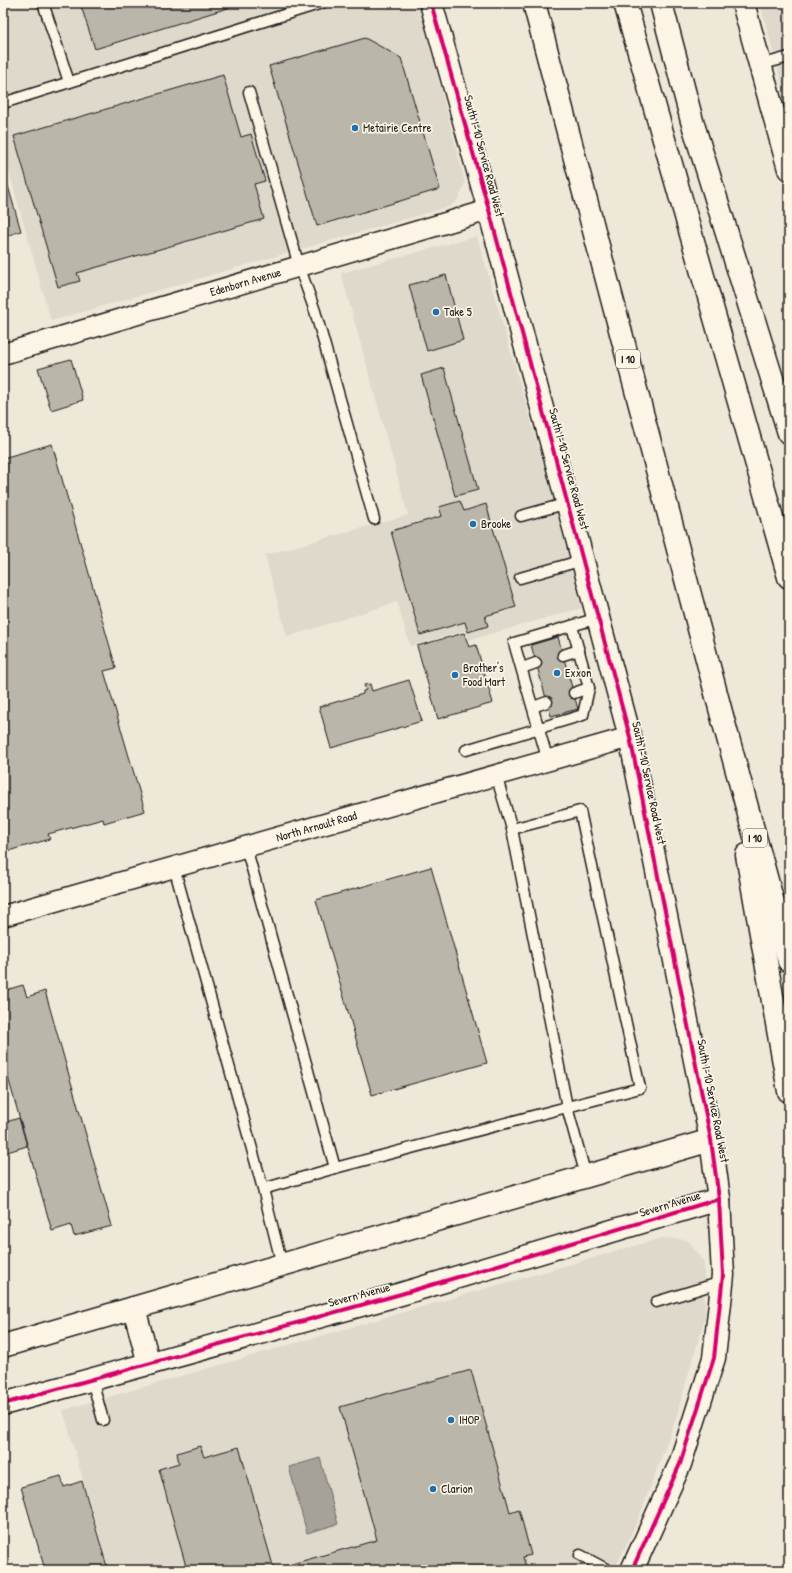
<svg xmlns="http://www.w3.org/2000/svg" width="792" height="1573" viewBox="0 0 792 1573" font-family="'Patrick Hand',sans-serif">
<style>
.built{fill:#ded9cb}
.water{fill:#a7a299;stroke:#6f6c67}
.building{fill:#bab6aa;stroke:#1c1c1c}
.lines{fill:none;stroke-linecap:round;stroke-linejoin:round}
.service-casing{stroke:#1c1c1c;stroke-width:13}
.minor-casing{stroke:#1c1c1c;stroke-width:23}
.tertiary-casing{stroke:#1c1c1c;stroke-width:25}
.motorway-casing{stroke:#1c1c1c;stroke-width:25}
.service{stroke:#fcf5e5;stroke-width:10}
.minor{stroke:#fcf5e5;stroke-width:20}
.tertiary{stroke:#fcf5e5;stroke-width:22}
.motorway{stroke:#fcf5e5;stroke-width:22}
.cycleway-casing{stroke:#fcf5e5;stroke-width:6}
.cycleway{stroke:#d6006c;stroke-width:4}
.poi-dot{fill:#1f6fb2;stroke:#fcf5e5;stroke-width:1.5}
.labels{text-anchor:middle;stroke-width:3.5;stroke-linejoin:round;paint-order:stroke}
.shield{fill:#fcf5e5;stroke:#5f5d58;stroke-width:1}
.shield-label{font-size:11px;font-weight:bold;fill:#1c1c1c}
.poi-label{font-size:12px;fill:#1c1c1c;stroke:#fcf5e5;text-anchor:start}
.street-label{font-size:12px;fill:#1c1c1c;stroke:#fcf5e5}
</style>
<rect width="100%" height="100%" fill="#eee8d9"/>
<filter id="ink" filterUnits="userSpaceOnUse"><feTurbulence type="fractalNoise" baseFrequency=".025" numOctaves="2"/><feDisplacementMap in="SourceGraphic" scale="8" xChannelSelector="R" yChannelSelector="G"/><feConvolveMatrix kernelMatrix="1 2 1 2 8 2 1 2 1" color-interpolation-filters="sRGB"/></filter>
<g filter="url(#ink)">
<g class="built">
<polygon points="3,3 419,3 465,183 459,198 451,206 51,321 3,150"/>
<polygon points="760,3 789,3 789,86 783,88"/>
<polygon points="477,236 547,477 582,608 469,640 465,631 410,646 397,602 287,637 265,555 408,515 341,273"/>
<polygon points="662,1238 688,1240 704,1263 705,1317 675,1421 638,1520 614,1570 109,1570 63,1410"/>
</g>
<polygon class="water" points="320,1458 338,1524 307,1533 289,1467"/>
<g class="building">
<polygon points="80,3 244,3 95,49"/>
<polygon points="365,38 401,58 440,189 317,226 269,66"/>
<polygon points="223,75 241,137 251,134 265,181 254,184 264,219 77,273 80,281 58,287 14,136"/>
<polygon points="3,169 21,231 3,237"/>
<polygon points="446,275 463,340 427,351 409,285"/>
<polygon points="71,359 83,400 51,410 38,368"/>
<polygon points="444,368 478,490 455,496 421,375"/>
<polygon points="52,444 116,668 104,671 145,811 104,823 103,819 48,834 50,839 8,851 3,833 3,458"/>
<polygon points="460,501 464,511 486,504 516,607 485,616 488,626 468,632 465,622 420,635 391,531 442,516 439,507"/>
<polygon points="464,633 469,647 476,645 493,703 438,719 417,646"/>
<polygon points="558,637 578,709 551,716 531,645"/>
<polygon points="409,680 422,721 331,748 319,707 363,694 363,691 366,690 364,685 370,684 372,691"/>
<polygon points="431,867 487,1063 372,1095 316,900"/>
<polygon points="23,985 27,997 45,991 112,1226 74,1236 71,1225 52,1231 3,1060 3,991"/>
<polygon points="19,1118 27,1146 4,1153 3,1123"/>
<polygon points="471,1370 510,1512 519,1509 531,1555 523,1557 527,1570 187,1570 159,1469 179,1463 177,1453 200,1446 204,1457 239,1447 274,1569 377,1540 340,1407"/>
<polygon points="61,1476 64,1487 82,1481 108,1570 45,1570 21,1487"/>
</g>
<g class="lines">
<g class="service-casing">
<g id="service">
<polyline points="43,3 69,82"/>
<polyline points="760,65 789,57"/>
<polyline points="249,92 299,266 315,311 374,519"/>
<polyline points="3,103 322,3"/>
<polyline points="521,516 568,503"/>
<polyline points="520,578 583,560"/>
<polyline points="563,655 579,650"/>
<polyline points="522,668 536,663"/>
<polyline points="574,693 589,688"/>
<polyline points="533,707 547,702"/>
<polyline points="466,750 583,715 589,688 572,626"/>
<polyline points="548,761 514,643 598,618"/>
<polyline points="496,775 512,829 580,811 640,1088 567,1107 586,1176"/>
<polyline points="246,847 335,1168 567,1107 512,829"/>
<polyline points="174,867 263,1189 335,1168"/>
<polyline points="263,1189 282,1265"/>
<polyline points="656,1302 722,1282"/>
<polyline points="92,1380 103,1420"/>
<polyline points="580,1555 608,1570"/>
</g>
</g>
<g class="minor-casing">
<g id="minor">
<path id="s1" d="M3,354L489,210"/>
<path id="s2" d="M3,916L630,737"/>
</g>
</g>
<g class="tertiary-casing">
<g id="tertiary">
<polyline points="431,3 489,210 630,737 711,1140 719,1199 723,1275 714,1358 680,1464 632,1570"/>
<polyline points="743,3 789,169"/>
<polyline points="134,1308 149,1364"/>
<polyline points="3,1346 711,1140"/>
<polyline points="3,1404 401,1294 719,1199"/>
</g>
</g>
<g class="motorway-casing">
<g id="motorway">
<polyline points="534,3 722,716 789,961"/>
<polyline points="625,3 789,577"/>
<polyline points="661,3 692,121 789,433"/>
<polyline points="747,855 789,1091"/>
</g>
</g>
<use href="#service" class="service"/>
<use href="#minor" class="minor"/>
<use href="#tertiary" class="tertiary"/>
<use href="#motorway" class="motorway"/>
<g class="cycleway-casing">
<g id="cycleway">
<polyline points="431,3 489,210 630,737 711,1140 719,1199 723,1275 714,1358 680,1464 632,1570"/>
<polyline points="3,1404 401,1294 719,1199"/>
</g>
</g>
<use href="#cycleway" class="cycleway"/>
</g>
</g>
<g class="poi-dot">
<circle cx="355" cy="128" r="4"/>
<circle cx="436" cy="312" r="4"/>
<circle cx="473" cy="524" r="4"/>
<circle cx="557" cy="673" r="4"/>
<circle cx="455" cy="675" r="4"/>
<circle cx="451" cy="1420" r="4"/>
<circle cx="433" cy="1489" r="4"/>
</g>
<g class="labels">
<g class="shield">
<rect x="616" y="350" width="24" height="18" rx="3"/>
<rect x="743" y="829" width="24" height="18" rx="3"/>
</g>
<g class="shield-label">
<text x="628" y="363">I 10</text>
<text x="755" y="842">I 10</text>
</g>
<g class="poi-label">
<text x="363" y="132">Metairie Centre</text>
<text x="444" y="316">Take 5</text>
<text x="481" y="528">Brooke</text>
<text x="463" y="672">Brother's<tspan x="463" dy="14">Food Mart</tspan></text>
<text x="565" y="677">Exxon</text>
<text x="459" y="1424">IHOP</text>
<text x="441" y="1493">Clarion</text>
</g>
<g class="street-label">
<text transform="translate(484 156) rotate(75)" y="4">South I-10 Service Road West</text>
<text dy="4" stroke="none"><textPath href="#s1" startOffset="253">Edenborn Avenue</textPath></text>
<text transform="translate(569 469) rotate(75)" y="4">South I-10 Service Road West</text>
<text transform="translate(649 783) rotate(78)" y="4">South I-10 Service Road West</text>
<text dy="4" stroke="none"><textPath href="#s2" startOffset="326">North Arnoult Road</textPath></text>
<text transform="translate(713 1101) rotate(79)" y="4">South I-10 Service Road West</text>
<text transform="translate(670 1204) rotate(-17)" y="4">Severn Avenue</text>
<text transform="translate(359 1295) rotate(-15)" y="4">Severn Avenue</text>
</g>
</g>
<rect width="792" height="1573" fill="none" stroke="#fcf5e5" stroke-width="16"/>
<rect x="8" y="8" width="776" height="1557" fill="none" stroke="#1c1c1c" stroke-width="1.5" filter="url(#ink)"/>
</svg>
